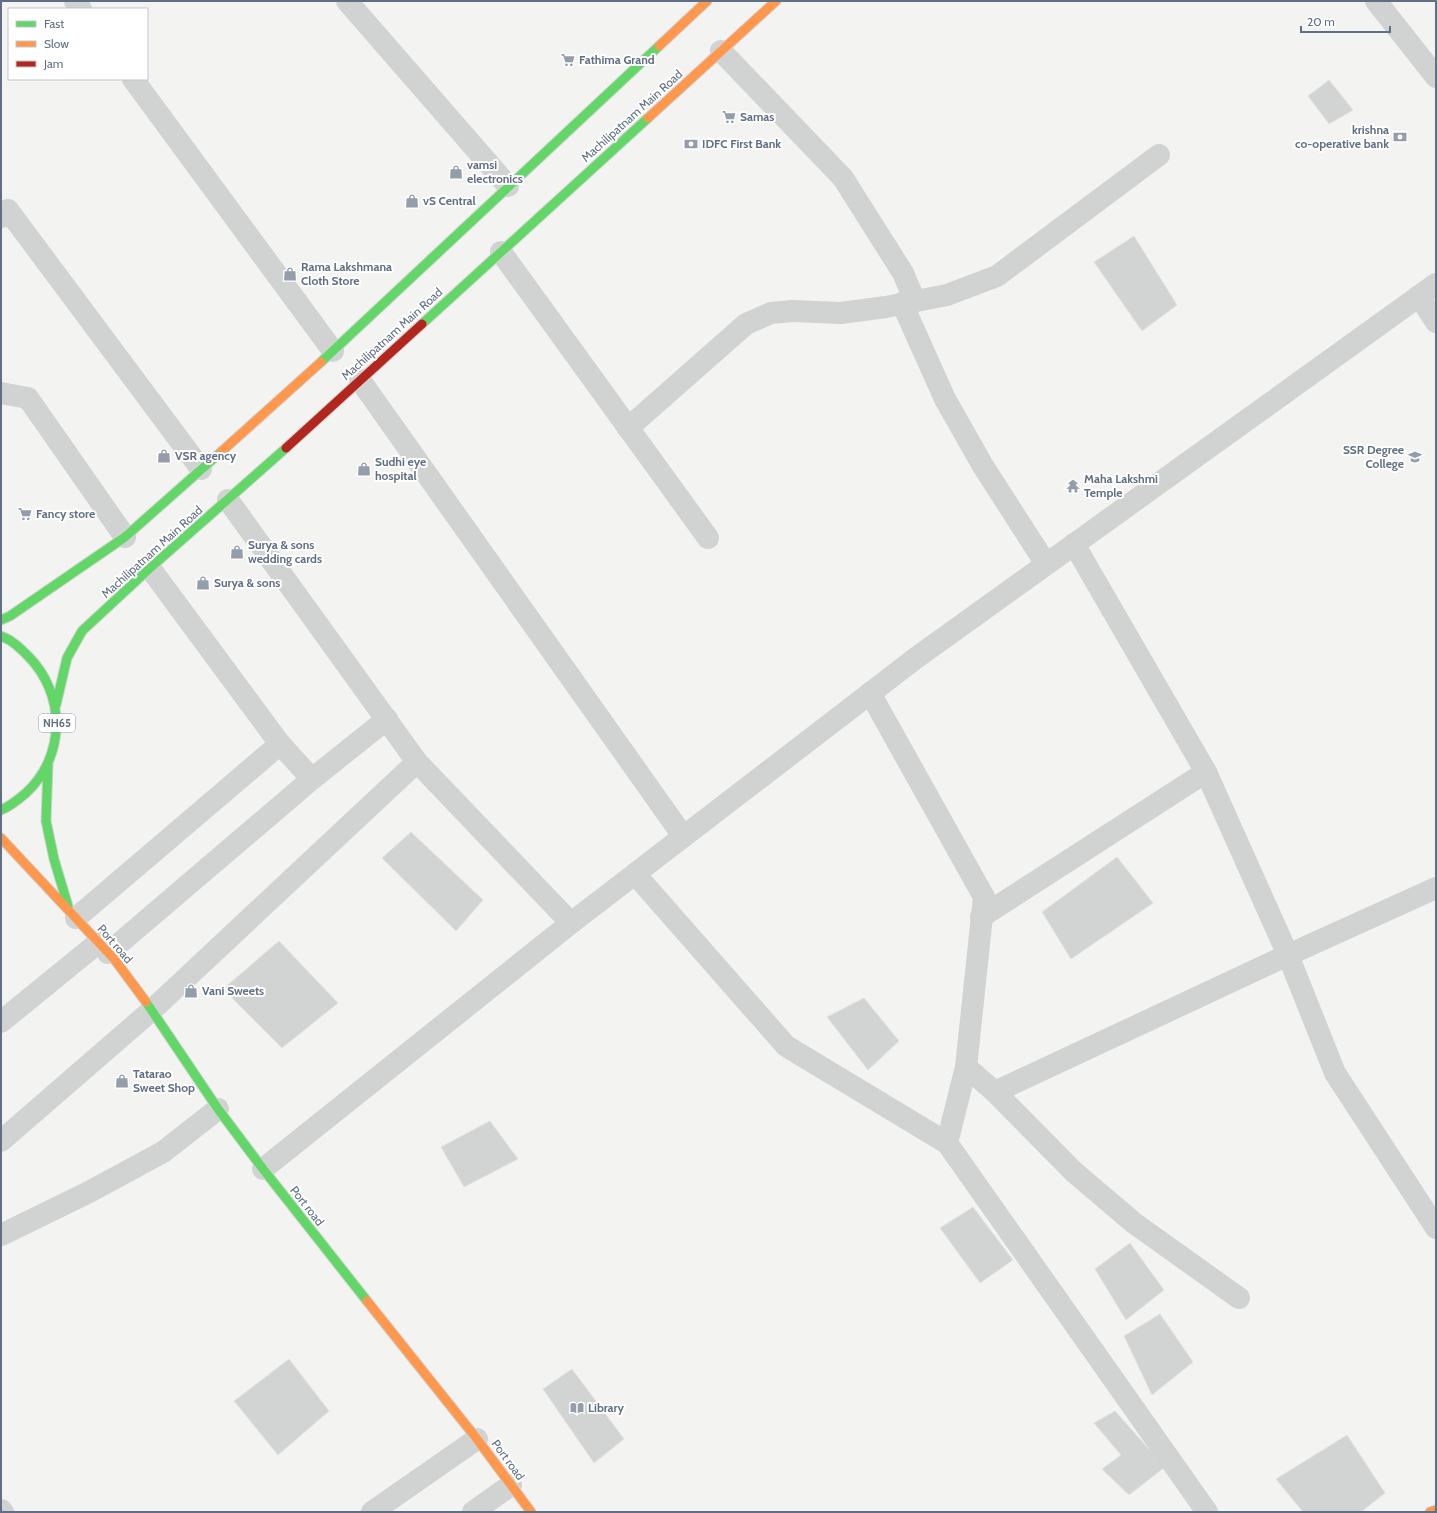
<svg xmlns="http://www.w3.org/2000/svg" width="1437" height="1513" viewBox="0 0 1437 1513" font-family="Cabin,sans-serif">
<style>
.building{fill:#d2d4d3;stroke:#e2e3e1}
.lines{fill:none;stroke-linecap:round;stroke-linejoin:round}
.fast-casing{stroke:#cfd2d3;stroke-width:11}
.slow-casing{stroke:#cfd2d3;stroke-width:11}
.jam-casing{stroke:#cfd2d3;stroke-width:11}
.street{stroke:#d1d2d2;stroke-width:22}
.fast{stroke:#63d668;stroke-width:9}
.slow{stroke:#ff974d;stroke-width:9}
.jam{stroke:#b3261e;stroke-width:9}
.labels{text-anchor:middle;stroke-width:4;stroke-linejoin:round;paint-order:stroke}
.shield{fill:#fff;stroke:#909aaa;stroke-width:1}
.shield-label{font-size:11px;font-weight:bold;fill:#616f85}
.poi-label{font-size:12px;font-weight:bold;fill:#616f85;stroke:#fff;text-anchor:start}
.street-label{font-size:12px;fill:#616f85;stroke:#fff}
</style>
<rect width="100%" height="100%" fill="#f3f4f1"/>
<g class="building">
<polygon points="1329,80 1353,110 1329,124 1308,96"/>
<polygon points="1134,236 1177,305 1142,331 1094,262"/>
<polygon points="411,832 483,900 456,931 382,858"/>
<polygon points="1117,857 1153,903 1071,959 1042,912"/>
<polygon points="279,941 338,1003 282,1048 223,989"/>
<polygon points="864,998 899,1041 868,1070 827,1017"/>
<polygon points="490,1121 518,1159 464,1187 441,1147"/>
<polygon points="973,1207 1013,1260 980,1283 940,1228"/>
<polygon points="1130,1243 1164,1290 1126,1320 1095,1269"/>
<polygon points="1160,1314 1193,1362 1152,1395 1124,1336"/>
<polygon points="289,1359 329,1411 278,1455 234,1401"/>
<polygon points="572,1369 624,1439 594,1463 543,1389"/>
<polygon points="1115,1411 1165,1467 1129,1495 1102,1469 1121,1455 1094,1423"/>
<polygon points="1347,1435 1385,1493 1361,1512 1303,1512 1276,1479"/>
</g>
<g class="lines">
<g class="fast-casing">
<g id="fast">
<polyline points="422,324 648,118"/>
<polyline points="321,362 659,46"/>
<polyline points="1,620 10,616 125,537 221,452"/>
<path d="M1,636C12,640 20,648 28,656C66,694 66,756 26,793C19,799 11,806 1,810"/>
<polyline points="56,705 67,658 82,631 150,568 286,448"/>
<polyline points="48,765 46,821 54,859 68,906"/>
<polyline points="146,1002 218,1109 263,1169 367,1301"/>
</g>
</g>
<g class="slow-casing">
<g id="slow">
<polyline points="659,46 707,1"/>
<polyline points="648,118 776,1"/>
<polyline points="221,452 321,362"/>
<polyline points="1,838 115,960 146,1002"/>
<polyline points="367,1301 477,1439 531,1512"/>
<polyline points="1430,1512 1436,1510"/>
</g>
</g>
<g class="jam-casing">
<polyline id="jam" points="286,448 422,324"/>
</g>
<g class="street">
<polyline points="75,1 81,9"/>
<polyline points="347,1 508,186"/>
<polyline points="1376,1 1436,77"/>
<polyline points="721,51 843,178 903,273 915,301"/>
<polyline points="133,79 333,351"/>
<polyline points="1,217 8,210 201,469"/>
<polyline points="501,252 708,538"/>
<polyline points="1419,296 1436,322"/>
<polyline points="902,303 945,399 983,466 1046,564"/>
<polyline points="360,380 683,836"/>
<polyline points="1,393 28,398 125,537"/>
<polyline points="628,428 746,324 771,313 792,311 841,313 886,307 947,295 997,276 1159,155"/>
<polyline points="228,500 417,762 571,923"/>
<polyline points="1074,544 1206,772 1288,955 1436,888"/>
<polyline points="870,693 984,897 966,1067 947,1143"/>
<polyline points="312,779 387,719"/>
<polyline points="635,874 786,1046 947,1143 1207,1512"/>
<polyline points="981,917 1206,772"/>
<polyline points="76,918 280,744"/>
<polyline points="108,953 312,779 280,744 150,568"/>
<polyline points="1,1022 99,942"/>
<polyline points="966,1067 995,1092 1074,1172 1134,1223 1239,1298"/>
<polyline points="995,1092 1288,955 1335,1073 1436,1228"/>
<polyline points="1,1141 152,1010 417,762"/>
<polyline points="263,1169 571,923 916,658 1436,284"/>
<polyline points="1,1235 89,1192 163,1152 218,1109"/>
<polyline points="1,1510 3,1512"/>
<polyline points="372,1512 477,1439"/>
<polyline points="473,1512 511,1485"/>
</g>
<use href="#fast" class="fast"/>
<use href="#slow" class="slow"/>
<use href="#jam" class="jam"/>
</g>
<defs>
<g id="supermarket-bare" transform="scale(1.08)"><path d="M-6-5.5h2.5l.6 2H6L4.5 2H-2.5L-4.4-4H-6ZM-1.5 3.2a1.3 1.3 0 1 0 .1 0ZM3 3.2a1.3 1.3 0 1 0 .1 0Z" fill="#949eab" stroke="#fff" stroke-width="2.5" paint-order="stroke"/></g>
<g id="bank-bare" transform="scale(1.08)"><path d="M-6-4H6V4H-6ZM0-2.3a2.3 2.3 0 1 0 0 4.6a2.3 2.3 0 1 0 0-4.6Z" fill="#949eab" stroke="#fff" stroke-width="2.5" paint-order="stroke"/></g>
<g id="shop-bare" transform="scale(1.08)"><path d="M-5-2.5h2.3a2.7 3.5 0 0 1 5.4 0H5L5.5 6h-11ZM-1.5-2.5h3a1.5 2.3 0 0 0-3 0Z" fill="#949eab" stroke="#fff" stroke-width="2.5" paint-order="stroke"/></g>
<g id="university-bare" transform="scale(1.08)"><path d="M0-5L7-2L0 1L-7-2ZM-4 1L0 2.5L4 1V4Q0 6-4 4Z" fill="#949eab" stroke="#fff" stroke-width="2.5" paint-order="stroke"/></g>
<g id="temple-bare" transform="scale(1.08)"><path d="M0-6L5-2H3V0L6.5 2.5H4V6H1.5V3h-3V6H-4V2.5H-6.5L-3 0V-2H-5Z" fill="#949eab" stroke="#fff" stroke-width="2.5" paint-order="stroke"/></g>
<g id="library-bare" transform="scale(1.08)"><path d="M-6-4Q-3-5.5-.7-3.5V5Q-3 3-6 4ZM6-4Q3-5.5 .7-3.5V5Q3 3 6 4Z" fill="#949eab" stroke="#fff" stroke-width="2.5" paint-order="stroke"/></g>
</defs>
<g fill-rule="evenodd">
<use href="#supermarket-bare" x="568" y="60"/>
<use href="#supermarket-bare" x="729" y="117"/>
<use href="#bank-bare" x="1400" y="137"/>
<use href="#bank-bare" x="691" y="144"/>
<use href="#shop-bare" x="456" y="172"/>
<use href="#shop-bare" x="412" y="201"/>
<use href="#shop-bare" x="290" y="274"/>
<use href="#shop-bare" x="164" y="456"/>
<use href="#university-bare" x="1415" y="457"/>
<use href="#shop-bare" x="364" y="469"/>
<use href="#temple-bare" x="1073" y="486"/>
<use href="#supermarket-bare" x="25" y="514"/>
<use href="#shop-bare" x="237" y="552"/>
<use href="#shop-bare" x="203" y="583"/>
<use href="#shop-bare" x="191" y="991"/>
<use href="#shop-bare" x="122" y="1081"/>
<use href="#library-bare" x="577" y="1408"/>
</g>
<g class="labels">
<rect class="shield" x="39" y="714" width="36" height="18" rx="3"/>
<g class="shield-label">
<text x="57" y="727">NH65</text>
</g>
<g class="poi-label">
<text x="579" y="64">Fathima Grand</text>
<text x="740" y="121">Samas</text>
<text x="1389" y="134" text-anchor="end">krishna<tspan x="1389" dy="14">co-operative bank</tspan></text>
<text x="702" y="148">IDFC First Bank</text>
<text x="467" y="169">vamsi<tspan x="467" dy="14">electronics</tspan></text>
<text x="423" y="205">vS Central</text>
<text x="301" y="271">Rama Lakshmana<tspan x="301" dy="14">Cloth Store</tspan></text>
<text x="1404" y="454" text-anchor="end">SSR Degree<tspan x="1404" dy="14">College</tspan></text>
<text x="175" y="460">VSR agency</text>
<text x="375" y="466">Sudhi eye<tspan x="375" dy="14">hospital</tspan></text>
<text x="1084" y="483">Maha Lakshmi<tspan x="1084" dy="14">Temple</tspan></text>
<text x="36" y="518">Fancy store</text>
<text x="248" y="549">Surya &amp; sons<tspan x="248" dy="14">wedding cards</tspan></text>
<text x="214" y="587">Surya &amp; sons</text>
<text x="202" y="995">Vani Sweets</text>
<text x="133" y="1078">Tatarao<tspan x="133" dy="14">Sweet Shop</tspan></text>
<text x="588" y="1412">Library</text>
</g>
<g class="street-label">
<text transform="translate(632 116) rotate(-42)" y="4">Machilipatnam Main Road</text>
<text transform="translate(392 334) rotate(-42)" y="4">Machilipatnam Main Road</text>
<text transform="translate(152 552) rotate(-42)" y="4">Machilipatnam Main Road</text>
<text transform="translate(115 944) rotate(49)" y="4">Port road</text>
<text transform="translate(307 1206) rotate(52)" y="4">Port road</text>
<text transform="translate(508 1460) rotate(54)" y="4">Port road</text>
</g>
</g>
<rect width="1437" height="1513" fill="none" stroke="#616f85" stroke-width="4"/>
<rect x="8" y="8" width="140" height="72" fill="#ffffff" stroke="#c0c5ce"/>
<rect x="16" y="21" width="20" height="6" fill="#63d668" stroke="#c0c5ce"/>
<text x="44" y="28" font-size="12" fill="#616f85">Fast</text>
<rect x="16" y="41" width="20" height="6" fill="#ff974d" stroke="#c0c5ce"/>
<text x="44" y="48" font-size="12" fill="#616f85">Slow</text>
<rect x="16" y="61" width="20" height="6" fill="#b3261e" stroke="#c0c5ce"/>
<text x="44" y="68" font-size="12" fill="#616f85">Jam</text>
<path d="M1301 26v6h89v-6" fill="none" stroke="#616f85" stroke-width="2"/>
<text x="1307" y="26" font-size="12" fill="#616f85" stroke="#ffffff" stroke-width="3" paint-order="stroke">20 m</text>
</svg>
